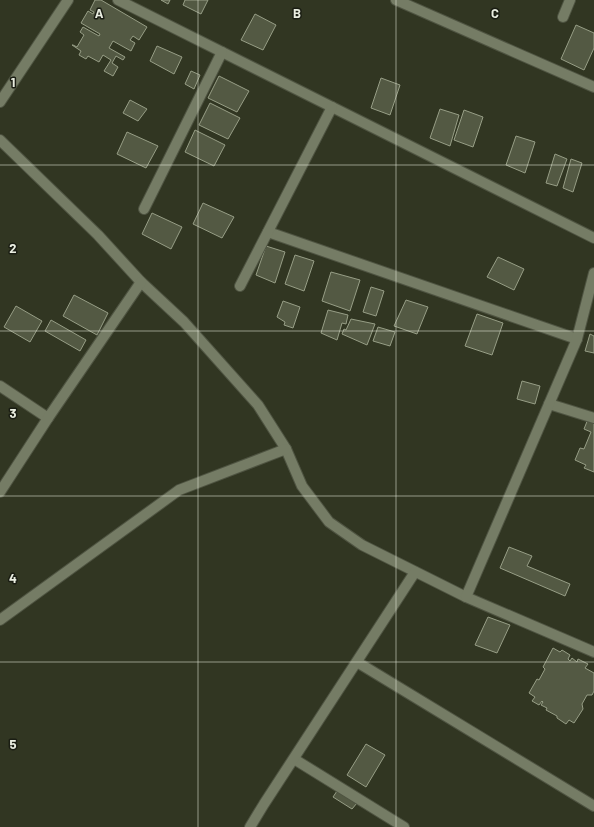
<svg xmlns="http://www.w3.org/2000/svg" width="594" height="827" viewBox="0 0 594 827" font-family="Barlow,sans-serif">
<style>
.building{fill:#535943;stroke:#979e86}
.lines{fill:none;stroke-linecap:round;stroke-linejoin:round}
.street-casing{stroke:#4f5442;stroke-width:12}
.street{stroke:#757c65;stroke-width:10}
.grid{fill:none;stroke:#e9ede0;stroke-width:1;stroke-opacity:0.55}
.grid-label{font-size:13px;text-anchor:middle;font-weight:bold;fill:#e9ede0;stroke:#1a1d13;stroke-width:3;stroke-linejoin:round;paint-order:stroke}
</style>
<rect width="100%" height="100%" fill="#313622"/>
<g class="building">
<polygon points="95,0 101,0 147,27 139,40 133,36 130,40 135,43 131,51 113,41 109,48 125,57 123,60 116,56 112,63 118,67 113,76 104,71 111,60 103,55 99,62 88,56 86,59 79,55 81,51 72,45 73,45 77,47 84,35 80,32 83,27 99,36 100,34 81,23 88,11 93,14 94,12 90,10"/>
<polygon points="161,0 170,0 168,4"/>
<polygon points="185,0 208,0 201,14 183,5"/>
<polygon points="255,14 276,25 263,50 241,40"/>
<polygon points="576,25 594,33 594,48 584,70 561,59"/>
<polygon points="157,46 182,57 174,74 150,61"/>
<polygon points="191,71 200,75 194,89 185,84"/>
<polygon points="219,76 249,91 237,112 208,98"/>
<polygon points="381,78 400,85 390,115 371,108"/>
<polygon points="130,100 147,109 138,121 123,113"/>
<polygon points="210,103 240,118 228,139 199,125"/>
<polygon points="440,109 459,115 450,146 430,138"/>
<polygon points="464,110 483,117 473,147 454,140"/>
<polygon points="195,130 225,145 214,166 185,152"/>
<polygon points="127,132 158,146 146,168 117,154"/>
<polygon points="516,136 535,142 525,173 506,165"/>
<polygon points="555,154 567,159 557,186 546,183"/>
<polygon points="571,159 582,163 573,192 563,188"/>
<polygon points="203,203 234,217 222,238 193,224"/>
<polygon points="152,213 182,227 171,249 142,234"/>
<polygon points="266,246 285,252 275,283 256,275"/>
<polygon points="295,255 314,261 304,291 285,284"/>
<polygon points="498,257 524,269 514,290 487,277"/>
<polygon points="331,272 360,280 350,311 322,301"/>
<polygon points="371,287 384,291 376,316 363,312"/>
<polygon points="74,295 108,313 97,335 63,316"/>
<polygon points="406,300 428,307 417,334 394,326"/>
<polygon points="283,301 300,307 293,328 284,325 285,322 277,317"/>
<polygon points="16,306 42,321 30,342 4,327"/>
<polygon points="328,310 348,315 346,324 342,323 337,340 321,333"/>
<polygon points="477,314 503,323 492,355 465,346"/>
<polygon points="351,319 375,324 367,345 342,334 344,329 346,330"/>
<polygon points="51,320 86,340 80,351 45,331"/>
<polygon points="378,327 395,332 390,346 373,341"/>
<polygon points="590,334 594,336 594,353 585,351"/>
<polygon points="522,381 540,386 535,404 517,399"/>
<polygon points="588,419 594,422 594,472 584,468 586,465 575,460 580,448 584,449 591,432 584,429"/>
<polygon points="509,547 532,556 527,566 570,584 565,596 500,568"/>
<polygon points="488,617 510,625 497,653 475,645"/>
<polygon points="553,648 560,652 562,650 570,655 568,659 570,661 572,658 577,662 578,659 588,664 585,668 594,673 594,691 592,695 587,695 582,704 583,709 574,723 569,720 566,724 557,718 557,716 546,710 547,708 541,705 543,702 542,701 539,705 532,701 535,697 529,693 537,679 539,680 545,669 543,667"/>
<polygon points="366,744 385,755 366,787 347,775"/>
<polygon points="337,791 357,803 352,809 333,797"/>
</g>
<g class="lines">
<g class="street-casing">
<g id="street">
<polyline points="118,0 594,238"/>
<polyline points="396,0 594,87"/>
<polyline points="563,17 570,0"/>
<polyline points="0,102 68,0"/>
<polyline points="0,140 98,235 141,282 184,322 258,405 286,449 302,486 329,522 362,545 466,597 594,652"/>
<polyline points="144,209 222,52"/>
<polyline points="268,232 577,339"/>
<polyline points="240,286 332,107"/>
<polyline points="0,386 48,418"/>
<polyline points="549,404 594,418"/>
<polyline points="0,492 48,418 141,282"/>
<polyline points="466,597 577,339 594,273"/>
<polyline points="0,620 179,490 286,449"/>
<polyline points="357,662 594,806"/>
<polyline points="294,759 404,827"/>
<polyline points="250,827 264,804 415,572"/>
</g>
</g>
<use href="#street" class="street"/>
</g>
<path class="grid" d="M198,0V827M396,0V827M0,165H594M0,331H594M0,496H594M0,662H594"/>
<g class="grid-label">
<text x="99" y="18">A</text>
<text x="297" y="18">B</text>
<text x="495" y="18">C</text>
<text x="13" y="87">1</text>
<text x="13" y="253">2</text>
<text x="13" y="418">3</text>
<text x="13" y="583">4</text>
<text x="13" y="749">5</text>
</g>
</svg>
